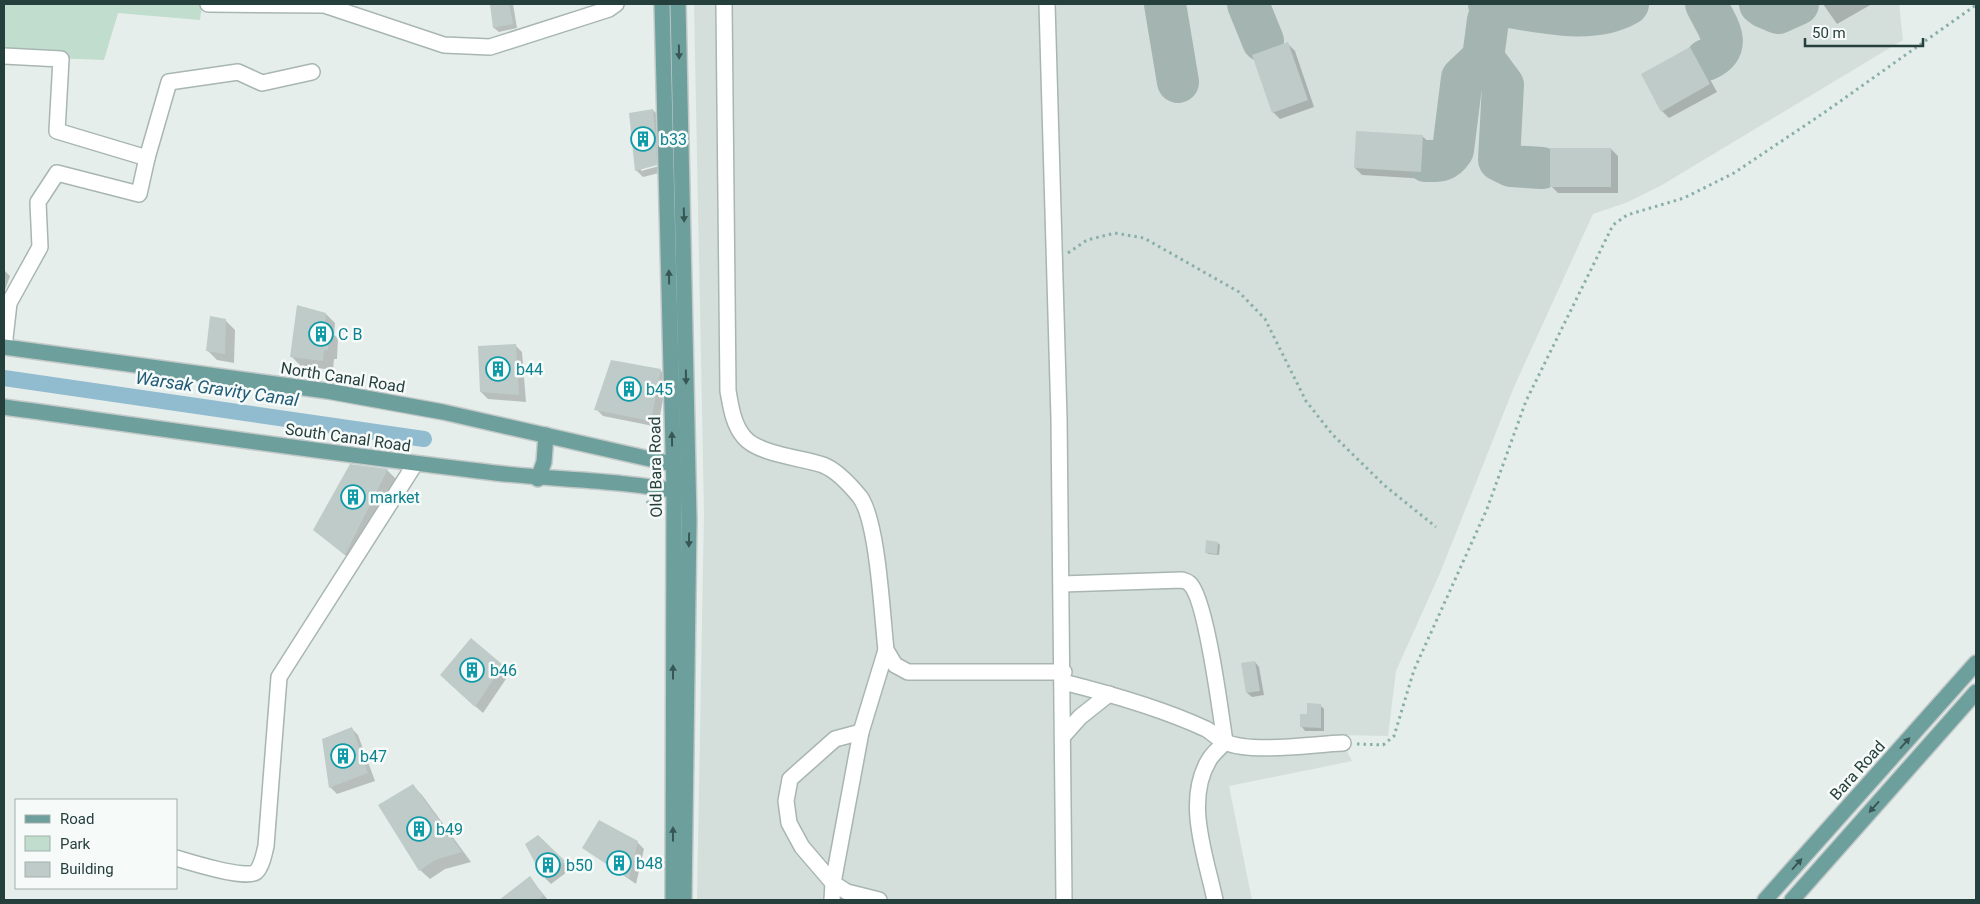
<svg xmlns="http://www.w3.org/2000/svg" width="1980" height="904" viewBox="0 0 1980 904" font-family="Roboto,sans-serif">
<style>
.built{fill:#d4dedb}
.green{fill:#c0ddcd}
.shadow{fill:#0003}
.lines{fill:none;stroke-linecap:round;stroke-linejoin:round}
.canal{stroke:#91bbcf;stroke-width:16}
.taxiway{stroke:#a3b4b1;stroke-width:42}
.building{fill:#becbc8}
.minor-casing{stroke:#a8b6b3;stroke-width:18}
.major-casing{stroke:#c2c9c8;stroke-width:18}
.path{stroke:#88afa9;stroke-width:3;stroke-dasharray:2.5 4;stroke-linecap:butt}
.minor{stroke:#fff;stroke-width:15}
.major{stroke:#6da09c;stroke-width:15}
.oneway{fill:#375754}
.labels{text-anchor:middle;stroke-width:5;stroke-linejoin:round;paint-order:stroke}
.culture-label{font-size:16px;fill:#0d838f;stroke:#f6faf9;text-anchor:start}
.street-label{font-size:16px;fill:#253f3c;stroke:#f6faf9}
.water-label{font-size:18px;font-style:italic;fill:#225c78;stroke:#f6faf9}
</style>
<rect width="100%" height="100%" fill="#e6eeeb"/>
<polygon class="built" points="694,4 1899,4 1903,40 1662,185 1628,202 1593,214 1514,387 1440,573 1396,671 1388,736 1339,735 1352,761 1229,786 1252,900 697,900 704,512"/>
<polygon class="green" points="4,4 202,4 200,20 118,13 104,60 4,56"/>
<g class="shadow">
<polygon points="491,4 513,4 517,28 499,32 494,28"/>
<polygon points="1823,4 1872,4 1837,24"/>
<polygon points="1288,44 1295,51 1314,107 1280,119 1273,112"/>
<polygon points="1690,49 1697,56 1717,92 1669,118 1662,111"/>
<polygon points="653,110 660,117 662,162 641,168 641,171 663,165 663,172 643,177 636,170"/>
<polygon points="1422,136 1430,143 1427,179 1362,175 1355,168"/>
<polygon points="1611,149 1618,156 1618,193 1558,193 1551,186"/>
<polygon points="4,270 10,276 4,293"/>
<polygon points="326,314 335,323 334,335 338,338 337,359 334,359 333,370 301,366 292,357"/>
<polygon points="225,320 235,330 234,363 217,360 207,350"/>
<polygon points="515,345 522,352 526,402 488,399 481,392"/>
<polygon points="660,370 667,377 658,427 603,416 596,409"/>
<polygon points="351,466 387,470 397,480 355,563 314,530"/>
<polygon points="1218,543 1220,545 1219,555 1208,554 1206,552"/>
<polygon points="471,640 510,673 483,713 448,682"/>
<polygon points="1255,662 1259,667 1264,695 1252,697 1247,693 1243,664"/>
<polygon points="1320,705 1324,709 1324,731 1305,731 1302,727 1308,715"/>
<polygon points="351,728 358,735 375,781 337,794 330,787 323,740"/>
<polygon points="413,786 422,795 471,862 445,869 430,879 420,870"/>
<polygon points="537,837 571,869 551,884 544,877"/>
<polygon points="637,842 644,849 636,884 584,848"/>
<polygon points="530,878 548,900 505,900 504,898"/>
</g>
<g class="lines">
<polyline class="canal" points="4,378 424,439"/>
<g class="taxiway">
<polyline points="1165,4 1178,82"/>
<polyline points="1248,4 1263,41"/>
<path d="M1489,4C1532,9 1588,27 1628,4"/>
<path d="M1706,4C1716,25 1736,47 1706,60"/>
<polyline points="1760,4 1764,7 1778,13 1798,4"/>
<polyline points="1499,5 1488,20 1483,58 1503,85 1499,160 1511,166 1542,168"/>
<path d="M1426,161C1439,161 1445,162 1453,150L1462,78L1483,58"/>
</g>
</g>
<g class="building">
<polygon points="490,4 509,4 513,24 493,28"/>
<polygon points="1288,42 1308,100 1272,113 1252,55"/>
<polygon points="1690,47 1710,84 1661,112 1641,74"/>
<polygon points="653,109 657,165 635,171 629,113"/>
<polygon points="1356,131 1423,135 1421,172 1354,168"/>
<rect x="1550" y="148" width="61" height="39"/>
<polygon points="297,305 326,313 325,325 329,327 328,350 324,350 323,361 290,357"/>
<polygon points="210,316 226,319 225,354 206,351"/>
<polygon points="516,344 519,395 480,392 478,346"/>
<polygon points="611,360 661,369 651,421 594,410"/>
<polygon points="350,464 388,469 345,555 313,530"/>
<polygon points="1206,540 1218,542 1217,554 1205,553"/>
<polygon points="471,638 503,665 475,707 440,675"/>
<polygon points="1255,661 1260,691 1246,693 1241,663"/>
<polygon points="1307,703 1321,704 1321,728 1300,727 1300,714 1307,714"/>
<polygon points="352,727 368,773 329,788 322,739"/>
<polygon points="413,784 462,852 435,860 419,871 378,805"/>
<polygon points="599,820 638,841 629,879 582,848"/>
<polygon points="538,835 565,861 543,878 525,844"/>
<polygon points="530,876 543,895 538,900 499,900"/>
</g>
<g class="lines">
<g class="minor-casing">
<g id="minor">
<polyline points="208,4 324,5 444,45 490,47 609,9 616,4"/>
<path d="M724,4L728,391C731,407 733,424 744,437C757,454 803,458 823,465C836,470 851,486 860,497C878,522 882,615 886,650L895,665L908,672H1064"/>
<polyline points="1047,4 1059,418 1064,900"/>
<polyline points="4,56 61,59 57,131 147,158 169,82 238,72 262,83 312,72"/>
<polyline points="4,347 9,303 40,247 38,202 57,173 139,194 147,158"/>
<path d="M1062,584L1182,580C1184,581 1187,581 1189,583C1206,596 1221,716 1225,742C1220,748 1213,753 1209,760C1184,801 1206,857 1215,900"/>
<path d="M1063,682C1111,694 1161,708 1206,729C1212,732 1218,739 1225,742C1252,754 1313,744 1343,743"/>
<polyline points="861,732 835,739 790,779 786,801 789,823 802,847 833,883 847,892 879,900"/>
<polyline points="1064,735 1080,717 1109,694"/>
<path d="M176,858C189,862 247,880 256,872C262,866 264,854 266,846L279,677L415,464"/>
<polyline points="832,900 833,883 861,732 886,650"/>
</g>
</g>
<g class="major-casing">
<g id="major">
<polyline points="662,4 674,490 673,900"/>
<polyline points="678,4 689,520 684,900"/>
<polyline points="4,347 327,391 443,412 672,464 681,468"/>
<path d="M4,407C162,429 320,452 479,471C546,480 615,479 682,492"/>
<polyline points="538,479 544,462 546,435"/>
<polyline points="1765,900 1976,663"/>
<polyline points="1792,900 1976,692"/>
</g>
</g>
<g class="path">
<polyline points="1068,253 1087,240 1115,233 1144,238 1239,292 1265,319 1306,401 1332,434 1384,485 1436,527"/>
<polyline points="647,501 657,517"/>
<polyline points="1357,744 1383,745 1394,736 1414,670 1487,509 1526,401 1613,225 1627,215 1684,198 1734,173 1825,112 1976,5"/>
</g>
<use href="#minor" class="minor"/>
<use href="#major" class="major"/>
</g>
<defs><path id="oneway-solid" d="M-6-.8H1V-3.2L6.5 0L1 3.2V.8H-6Z" transform="scale(1.25)"/></defs>
<g class="oneway">
<use href="#oneway-solid" transform="translate(679 52) rotate(89)"/>
<use href="#oneway-solid" transform="translate(684 215) rotate(88)"/>
<use href="#oneway-solid" transform="translate(669 277) rotate(-91)"/>
<use href="#oneway-solid" transform="translate(686 377) rotate(89)"/>
<use href="#oneway-solid" transform="translate(672 439) rotate(-91)"/>
<use href="#oneway-solid" transform="translate(689 540) rotate(91)"/>
<use href="#oneway-solid" transform="translate(673 672) rotate(-90)"/>
<use href="#oneway-solid" transform="translate(1905 743) rotate(-48)"/>
<use href="#oneway-solid" transform="translate(1874 807) rotate(132)"/>
<use href="#oneway-solid" transform="translate(673 834) rotate(-90)"/>
<use href="#oneway-solid" transform="translate(1797 864) rotate(-48)"/>
</g>
<defs>
<g id="building-ring" transform="scale(1.25)"><circle r="9.5" fill="#f6faf9" stroke="#0f9aa8" stroke-width="1.5"/><path d="M-4-6H4V6H1V3H-1V6H-4ZM-2.5-4.3h1.7v1.8h-1.7ZM.8-4.3h1.7v1.8H.8ZM-2.5-1h1.7V.8h-1.7ZM.8-1h1.7V.8H.8Z" fill="#0f9aa8"/></g>
</defs>
<g fill-rule="evenodd">
<use href="#building-ring" x="643" y="139"/>
<use href="#building-ring" x="321" y="334"/>
<use href="#building-ring" x="498" y="369"/>
<use href="#building-ring" x="629" y="389"/>
<use href="#building-ring" x="353" y="497"/>
<use href="#building-ring" x="472" y="670"/>
<use href="#building-ring" x="343" y="756"/>
<use href="#building-ring" x="419" y="829"/>
<use href="#building-ring" x="619" y="863"/>
<use href="#building-ring" x="548" y="865"/>
</g>
<g class="labels">
<g class="culture-label">
<text x="660" y="145">b33</text>
<text x="338" y="340">C B</text>
<text x="516" y="375">b44</text>
<text x="646" y="395">b45</text>
<text x="370" y="503">market</text>
<text x="490" y="676">b46</text>
<text x="360" y="762">b47</text>
<text x="436" y="835">b49</text>
<text x="636" y="869">b48</text>
<text x="566" y="871">b50</text>
</g>
<g class="street-label">
<text transform="translate(343 377) rotate(9)" y="6">North Canal Road</text>
<text transform="translate(348 437) rotate(8)" y="6">South Canal Road</text>
<text transform="translate(655 467) rotate(-91)" y="6">Old Bara Road</text>
<text transform="translate(1857 770) rotate(-48)" y="6">Bara Road</text>
</g>
<g class="water-label">
<text transform="translate(217 389) rotate(8)" y="6">Warsak Gravity Canal</text>
</g>
</g>
<rect width="1980" height="904" fill="none" stroke="#253f3c" stroke-width="10"/>
<rect x="15" y="799" width="162" height="90" fill="#f6faf9" stroke="#a2afad"/>
<rect x="25" y="815" width="25" height="8" fill="#6da09c" stroke="#a2afad"/>
<text x="60" y="824" font-size="15" fill="#253f3c">Road</text>
<rect x="25" y="836" width="25" height="15" fill="#c0ddcd" stroke="#a2afad"/>
<text x="60" y="849" font-size="15" fill="#253f3c">Park</text>
<rect x="25" y="862" width="25" height="15" fill="#becbc8" stroke="#a2afad"/>
<text x="60" y="874" font-size="15" fill="#253f3c">Building</text>
<path d="M1805 38v8h118v-8" fill="none" stroke="#253f3c" stroke-width="2.5"/>
<text x="1812" y="38" font-size="15" fill="#253f3c" stroke="#f6faf9" stroke-width="4" paint-order="stroke">50 m</text>
</svg>
